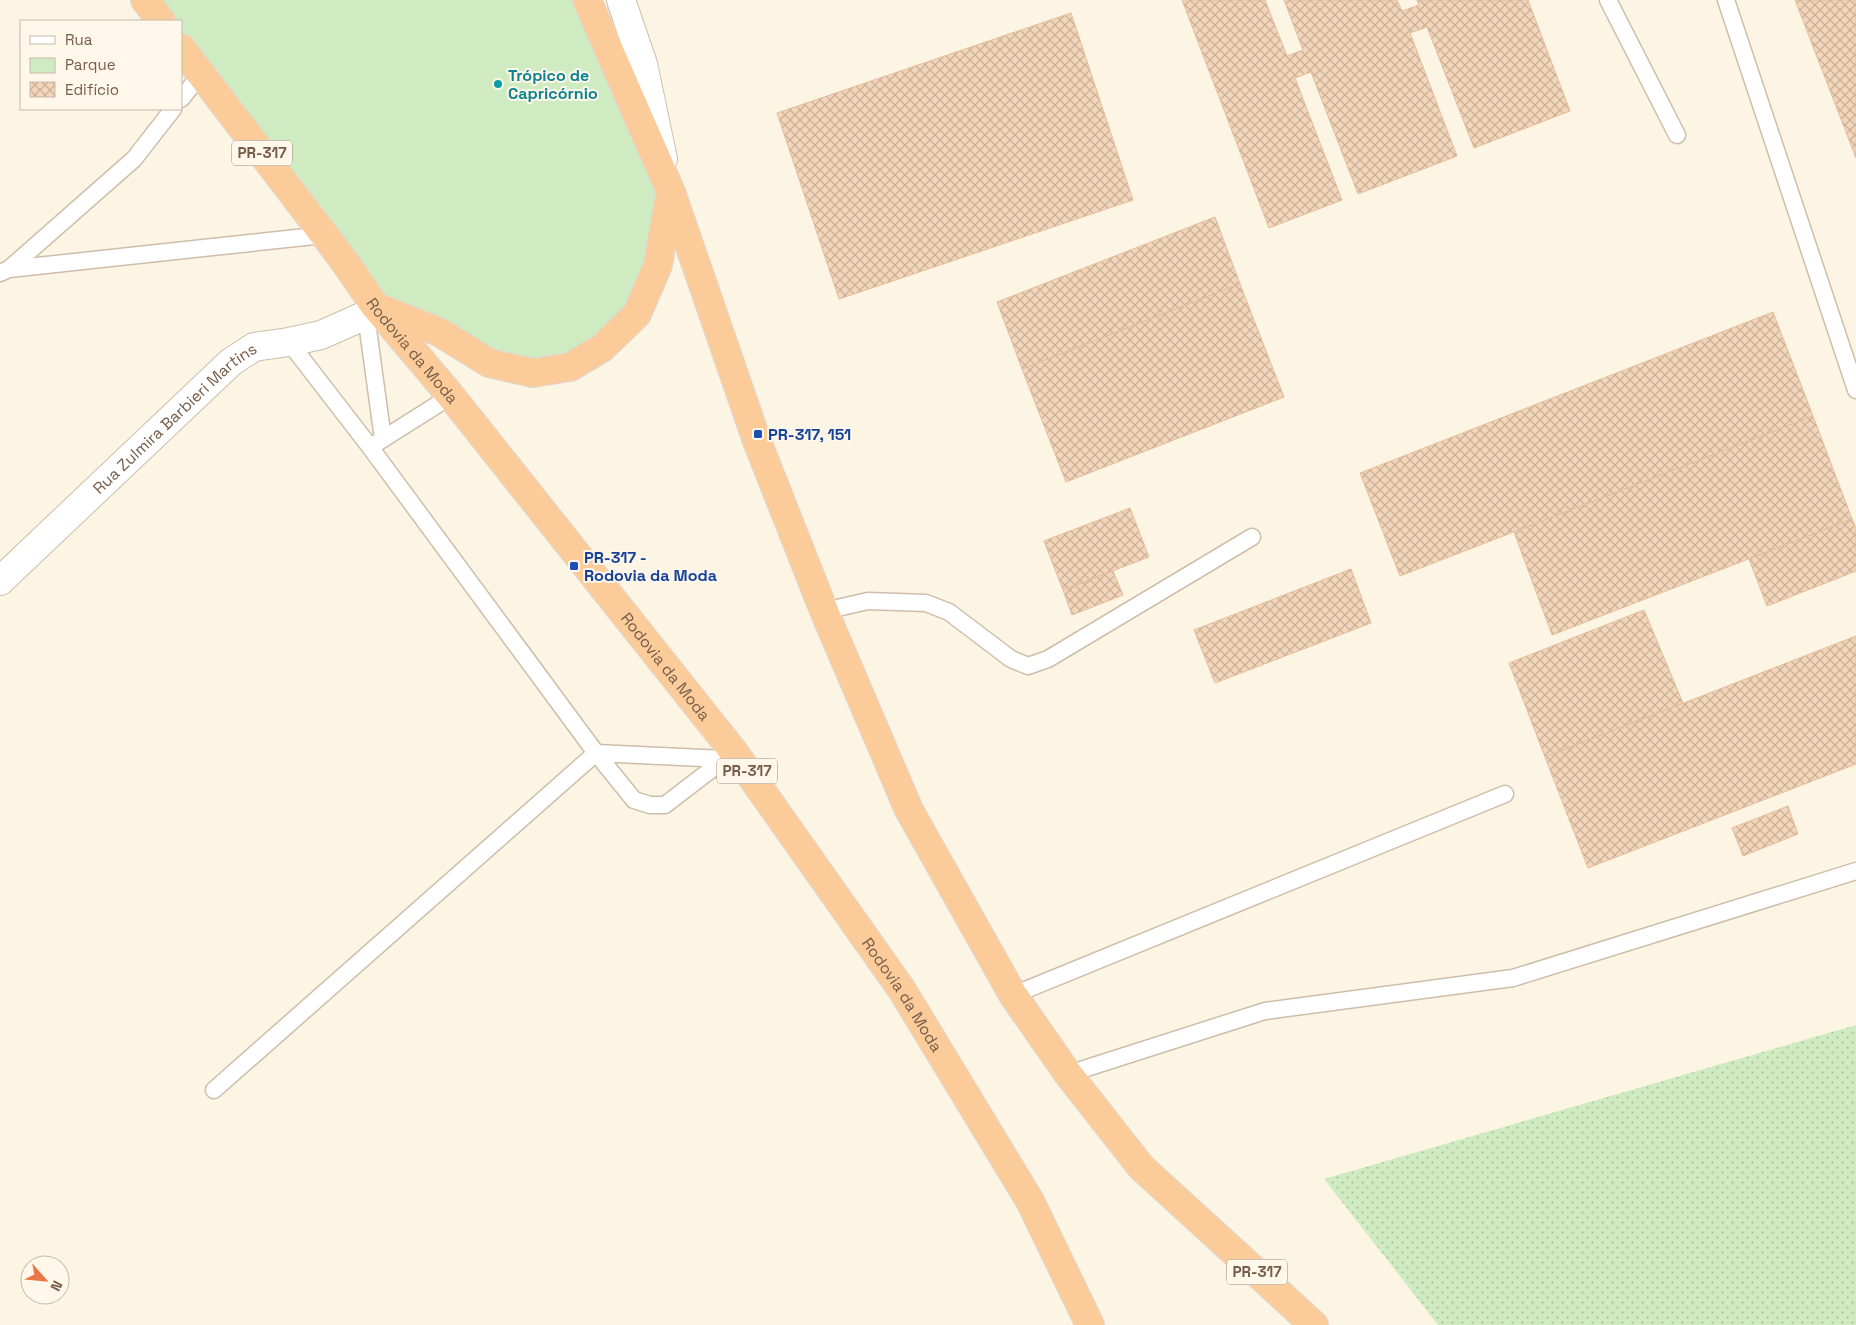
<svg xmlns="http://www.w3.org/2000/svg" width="1856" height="1325" viewBox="0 0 1856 1325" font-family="'Space Grotesk',sans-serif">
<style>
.grass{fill:url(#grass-dots)}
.green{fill:#cfebc1}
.building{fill:url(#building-cross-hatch);stroke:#e6bd9a}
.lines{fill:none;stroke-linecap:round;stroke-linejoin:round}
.service-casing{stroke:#cebdaa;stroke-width:19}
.minor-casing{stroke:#cebdaa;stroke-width:30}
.tertiary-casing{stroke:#cebdaa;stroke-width:30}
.trunk-casing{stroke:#ded8d3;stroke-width:30}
.service{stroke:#fff;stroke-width:16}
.minor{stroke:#fff;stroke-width:28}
.tertiary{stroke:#fff;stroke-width:28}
.trunk{stroke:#fbcc9a;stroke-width:28}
.culture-dot{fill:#0f9aa8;stroke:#fff8ea;stroke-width:2}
.transit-dot{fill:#1a4fb4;stroke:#fff8ea;stroke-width:2}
.labels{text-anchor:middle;stroke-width:4;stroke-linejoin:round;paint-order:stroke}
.shield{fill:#fff8ea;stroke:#9f8b79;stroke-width:1}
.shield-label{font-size:15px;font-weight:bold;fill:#765c48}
.culture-label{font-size:16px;font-weight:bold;fill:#0d838f;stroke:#fff8ea;text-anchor:start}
.street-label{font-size:16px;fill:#765c48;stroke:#fff8ea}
.transit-label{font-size:16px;font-weight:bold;fill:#164399;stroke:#fff8ea;text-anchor:start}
</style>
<defs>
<pattern id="grass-dots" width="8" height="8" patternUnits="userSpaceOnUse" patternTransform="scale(1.25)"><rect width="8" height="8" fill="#cfebc1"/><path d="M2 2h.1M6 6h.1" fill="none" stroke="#adc29f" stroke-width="1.8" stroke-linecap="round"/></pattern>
<pattern id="building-cross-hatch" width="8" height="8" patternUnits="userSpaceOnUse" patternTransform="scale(1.25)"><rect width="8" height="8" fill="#f3d5ba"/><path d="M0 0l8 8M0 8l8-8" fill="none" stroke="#c9b099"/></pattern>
</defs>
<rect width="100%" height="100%" fill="#fdf5e3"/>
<polygon class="grass" points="1856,1025 1856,1325 1438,1325 1324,1179"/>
<polygon class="green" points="145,0 587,0 671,192 637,314 533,373 375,306 181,48 181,21 161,21"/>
<g class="building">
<polygon points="1182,0 1265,0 1287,56 1303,50 1284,0 1397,0 1402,11 1419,5 1417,0 1528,0 1570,111 1474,148 1427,27 1410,33 1457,156 1358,194 1311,72 1295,78 1342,200 1269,228"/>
<polygon points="1795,0 1856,0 1856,158"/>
<polygon points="1071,13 1133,200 839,299 777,113"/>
<polygon points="1215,217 1240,284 1022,369 997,302"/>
<polygon points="1240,284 1284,397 1066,482 1022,369"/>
<polygon points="1773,312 1813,416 1400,576 1360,473"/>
<polygon points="1813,416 1852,519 1552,635 1514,532"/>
<polygon points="1130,508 1149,557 1063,590 1044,541"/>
<polygon points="1852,519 1856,528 1856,571 1767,606 1749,559"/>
<polygon points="1351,569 1371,623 1215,683 1194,630"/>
<polygon points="1113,571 1123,595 1072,615 1063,590"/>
<polygon points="1644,610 1683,703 1545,757 1509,663"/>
<polygon points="1856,636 1856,764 1588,868 1545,757"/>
<polygon points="1788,806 1798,834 1743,856 1732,828"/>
</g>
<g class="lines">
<g class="service-casing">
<g id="service">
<polyline points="1608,0 1677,135"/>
<polyline points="1726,0 1856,390"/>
<polyline points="181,99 201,74"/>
<polyline points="9,269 134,159 173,109"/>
<polyline points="0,273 9,269 324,235"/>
<polyline points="366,315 383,439"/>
<polyline points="289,342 370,447 596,753 634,800 650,805 665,805 734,752"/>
<polyline points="375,444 451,396"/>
<polyline points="824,611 868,601 926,603 949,612 1011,659 1028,666 1048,659 1252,537"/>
<polyline points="1013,995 1505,794"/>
<polyline points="1068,1074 1265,1011 1513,978 1856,871"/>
<polyline points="214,1090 596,753 724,759"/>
</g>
</g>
<g class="minor-casing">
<g id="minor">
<path id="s1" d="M0,581L231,362L254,347L289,342L321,335L366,315L375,306"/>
</g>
</g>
<g class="tertiary-casing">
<polyline id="tertiary" points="621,0 643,64 663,159"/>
</g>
<g class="trunk-casing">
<g id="trunk">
<polyline points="145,0 161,21"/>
<polyline points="587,0 671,192 757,441 824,611 909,810 1013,995 1068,1074 1141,1167 1314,1325"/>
<path id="s2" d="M181,48L342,258L375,306L451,396L734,752L902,990L1030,1201L1090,1325"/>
<polyline points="379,308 439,332 489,363 533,373 570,367 602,348 637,314 658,265 670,194"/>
</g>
</g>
<use href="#service" class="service"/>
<use href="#minor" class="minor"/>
<use href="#tertiary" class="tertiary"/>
<use href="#trunk" class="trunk"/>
</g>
<circle class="culture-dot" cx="498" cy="84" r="5"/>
<g class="transit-dot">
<rect x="753" y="429" width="10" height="10" rx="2.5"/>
<rect x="569" y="561" width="10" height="10" rx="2.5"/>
</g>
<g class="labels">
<g class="shield">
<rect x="232" y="140.5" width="60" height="25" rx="4"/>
<rect x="717" y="758.5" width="60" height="25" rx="4"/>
<rect x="1227" y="1259.5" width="60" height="25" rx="4"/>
</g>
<g class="shield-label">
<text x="262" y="158">PR-317</text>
<text x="747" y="776">PR-317</text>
<text x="1257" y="1277">PR-317</text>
</g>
<g class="culture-label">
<text x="508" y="81">Trópico de<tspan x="508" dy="18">Capricórnio</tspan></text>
</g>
<g class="street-label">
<text dy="6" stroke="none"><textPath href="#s2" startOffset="381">Rodovia da Moda</textPath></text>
<text dy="6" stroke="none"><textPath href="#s1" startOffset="239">Rua Zulmira Barbieri Martins</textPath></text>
<text dy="6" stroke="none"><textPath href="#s2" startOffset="786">Rodovia da Moda</textPath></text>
<text dy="6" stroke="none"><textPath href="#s2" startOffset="1191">Rodovia da Moda</textPath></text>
</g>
<g class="transit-label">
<text x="768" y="440">PR-317, 151</text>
<text x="584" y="563">PR-317 -<tspan x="584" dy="18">Rodovia da Moda</tspan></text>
</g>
</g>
<rect x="20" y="20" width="162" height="90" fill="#fff8ea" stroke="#c8baa9"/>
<rect x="30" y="36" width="25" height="8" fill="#ffffff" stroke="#c8baa9"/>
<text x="65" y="45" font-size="15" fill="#765c48">Rua</text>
<rect x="30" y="58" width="25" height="15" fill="#cfebc1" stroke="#c8baa9"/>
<text x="65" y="70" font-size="15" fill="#765c48">Parque</text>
<rect x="30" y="82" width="25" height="15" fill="url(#building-cross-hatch)" stroke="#c8baa9"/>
<text x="65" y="95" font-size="15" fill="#765c48">Edifício</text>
<g transform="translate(45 1280) rotate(117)"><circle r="24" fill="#fff8ea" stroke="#c8baa9"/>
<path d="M0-4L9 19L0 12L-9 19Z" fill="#ea7745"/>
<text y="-8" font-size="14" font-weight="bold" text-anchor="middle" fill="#765c48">N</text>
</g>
</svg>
